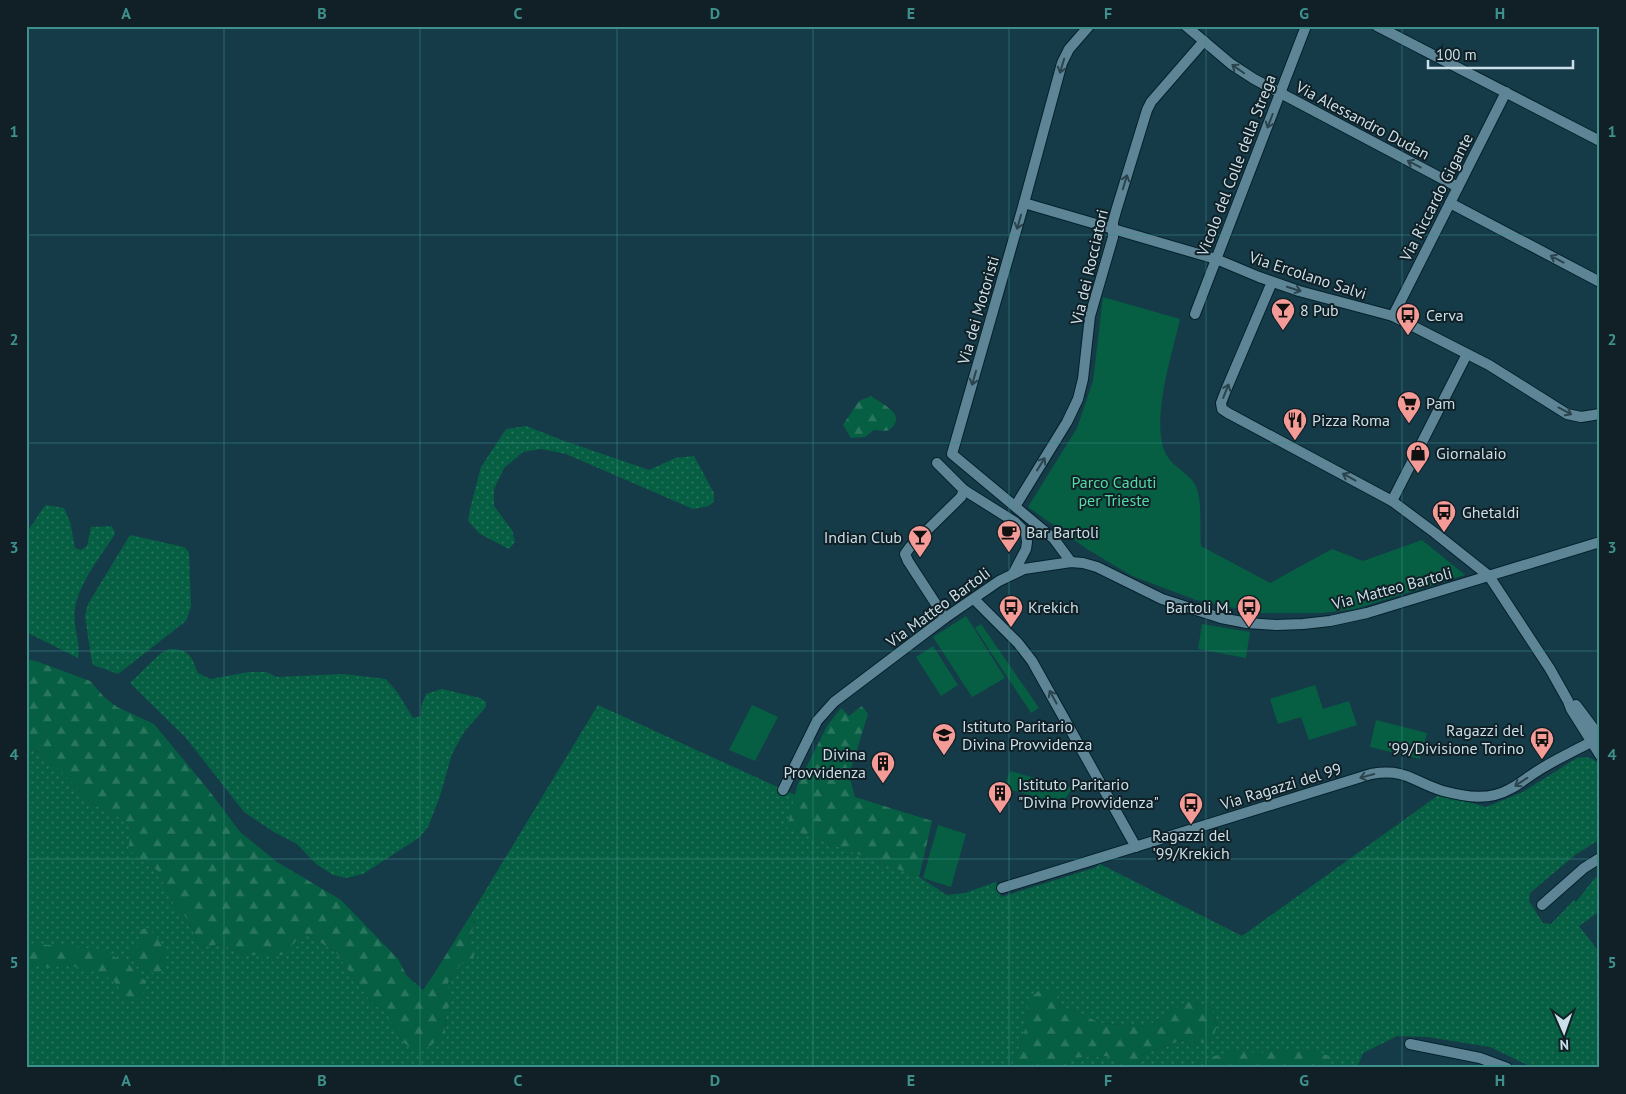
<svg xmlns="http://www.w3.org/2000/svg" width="1626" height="1094" viewBox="0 0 1626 1094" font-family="'PT Sans',sans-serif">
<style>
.grass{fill:url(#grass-dots)}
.forest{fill:url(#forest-firs)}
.park{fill:#065f42}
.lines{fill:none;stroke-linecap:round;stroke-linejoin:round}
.minor-casing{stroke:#04212b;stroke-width:12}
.minor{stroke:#5e8595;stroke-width:10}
.oneway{stroke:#2b434d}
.grid{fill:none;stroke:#3e908c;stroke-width:1;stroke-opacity:0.55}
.labels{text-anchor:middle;stroke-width:4;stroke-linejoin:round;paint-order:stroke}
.street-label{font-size:16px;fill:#cbdfe8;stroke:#102026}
.poi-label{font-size:16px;fill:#cbdfe8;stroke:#102026;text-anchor:start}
.park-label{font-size:16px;fill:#54dba6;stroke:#102026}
.neatline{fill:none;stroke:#3e908c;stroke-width:2}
.grid-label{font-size:16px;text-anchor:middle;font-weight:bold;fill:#3e908c}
</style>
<defs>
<pattern id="grass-dots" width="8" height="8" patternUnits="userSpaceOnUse" patternTransform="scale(1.25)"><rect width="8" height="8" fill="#065f42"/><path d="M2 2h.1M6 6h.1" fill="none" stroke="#29765d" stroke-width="1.8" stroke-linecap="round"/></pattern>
<pattern id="forest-firs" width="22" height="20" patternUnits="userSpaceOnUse" patternTransform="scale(1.25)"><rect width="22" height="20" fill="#065f42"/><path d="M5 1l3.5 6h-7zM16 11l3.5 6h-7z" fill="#29765d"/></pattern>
</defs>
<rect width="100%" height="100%" fill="#153b49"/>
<g class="grass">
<polygon points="526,426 562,440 649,470 675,458 694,456 714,493 714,501 709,506 693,509 566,454 541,449 523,452 504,468 494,489 494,506 512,530 515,542 509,549 480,534 468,521 470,509 481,467 506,429"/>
<path d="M46,505L64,508L70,522L75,548L81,550L87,546L91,527L112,526L115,534C101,556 80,581 75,608C72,625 81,642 78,658L26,632V531C35,524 38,513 46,505Z"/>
<polygon points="130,535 184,547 189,552 191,607 186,621 118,674 93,665 91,657 85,616 88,604"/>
<path d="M169,649C190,649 191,656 198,673L210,679L249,672H266L277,677L343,674L386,679L397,692L413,718L421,716V707L426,694L442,689L480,698L486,702V707L464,732L452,754L440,796L428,827L420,837L363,874L346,878L333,875L316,864L297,844L274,832L244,812L186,738L130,683L160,654Z"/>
<path d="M598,705L795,795L788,828L919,877L947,895L965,893L996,882L1001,897L1097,867L1098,863L1242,936L1440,794L1486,807L1523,792L1577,758C1589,756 1594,758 1600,767V839L1575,855L1530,893L1529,901L1543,923L1551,924L1574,900L1576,902L1594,879L1600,875V911L1579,926L1600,953V1068H1534L1490,1047L1428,1037L1397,1036L1363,1053L1357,1068H1067L1068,1067L1069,1058L1107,1056L1123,1067L1137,1065L1145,1053L1184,1040L1195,1044L1211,1040L1217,1025L1211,1008L1190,1001L1169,1012L1147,1027L1101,1023L1061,1006L1054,991L1026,1002C1029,1026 1021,1046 1011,1068H463L457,1066L456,1068H26V748L37,751L62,772L91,803L125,820L132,829L140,860L157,870L176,908L189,920L199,947L221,944L244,955L304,933L335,951L371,1002L388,1014L401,1040L445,1033L446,1012L452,998L447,987L451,975L466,959L468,944L475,922L470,916Z"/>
</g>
<g class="forest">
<path d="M871,396C878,401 888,406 894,413C899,419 894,429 886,431C882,431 877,430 874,430L865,437L851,438L843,425L859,401Z"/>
<polygon points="26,659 36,661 90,681 104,697 117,707 154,724 207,788 240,832 277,862 341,900 398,959 407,976 423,990 436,971 470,916 475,922 468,944 475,951 473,959 466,959 451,975 447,986 453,998 446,1012 445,1033 429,1047 414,1051 401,1040 388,1014 371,1002 335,951 304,933 282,955 244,955 221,944 199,947 189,920 176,908 157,870 140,860 128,849 132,829 125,820 91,803 62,772 37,751 26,748"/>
<polygon points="862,706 868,714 849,775 855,797 932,821 919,877 787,828 797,786 827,726 841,708 849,716"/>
<path d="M148,928C163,941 166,949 165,969L155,974L134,961L129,951L139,946L138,930Z"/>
<polygon points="26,943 97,949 128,963 136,974 146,981 142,998 126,1000 122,997 120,989 113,980 97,972 67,965 60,965 50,968 43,966 26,965"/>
<path d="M1042,988L1054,991L1061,1006L1101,1023L1147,1027L1169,1012L1190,1001L1211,1008L1217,1026L1212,1040L1195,1044L1183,1040L1145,1053L1137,1065L1123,1067L1107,1056L1069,1058L1068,1067L1067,1068H1011C1021,1046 1029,1026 1026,1002Z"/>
<polygon points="1312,1049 1331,1057 1330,1068 1197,1068 1205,1059 1235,1050 1256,1053"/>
</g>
<g class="park">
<path d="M1103,297L1180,319C1172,354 1152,416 1164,450C1169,464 1182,469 1192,480C1204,493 1199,529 1201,546L1270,583L1332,549L1363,561L1422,540L1465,575L1355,609L1322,613H1259L1196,600L1132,576L1087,549L1028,507L1077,428L1093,381Z"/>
<polygon points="966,616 1005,678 972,697 933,637"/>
<polygon points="981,624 1039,708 1031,713 975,628"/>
<polygon points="1202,624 1250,632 1246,658 1198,649"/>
<polygon points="933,646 958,685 941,696 916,657"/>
<polygon points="1315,685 1323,709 1349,701 1357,725 1309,740 1301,717 1278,724 1270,699"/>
<polygon points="752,705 778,717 755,761 729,750"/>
<polygon points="1376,720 1427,733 1420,759 1370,747"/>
<polygon points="1010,771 1072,788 1062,804 1004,788"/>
<polygon points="938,825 966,834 951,887 923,878"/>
</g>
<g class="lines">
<g class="minor-casing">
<g id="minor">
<polyline points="1186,26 1231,64 1254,79 1458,187"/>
<polyline points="1377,26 1600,141"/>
<polyline points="1024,203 1216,259 1259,277 1299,291 1393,316 1489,365 1567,414 1581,417 1600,414"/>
<polyline points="1450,203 1600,282"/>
<polyline points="1272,282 1226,390 1221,403 1222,409 1228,413 1392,501 1435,533 1489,576 1550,669 1568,701 1571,709 1600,755"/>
<polyline points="1195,314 1306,26"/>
<polyline points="1393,316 1506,92"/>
<polyline points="937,463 964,490 961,497 910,547 905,554 908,561 945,618"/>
<polyline points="964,490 1015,522 1026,533 1027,542 1026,549 1013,574"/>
<polyline points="1392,501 1467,354"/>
<polyline points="1016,505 1067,422 1078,399 1083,379 1090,316 1113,237 1113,222 1116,211 1147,110 1151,102 1204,41"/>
<polyline points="1071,562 1054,539 952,454 1024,203 1062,63 1069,49 1089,26"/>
<polyline points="974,599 1018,643 1032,661 1136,847"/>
<polyline points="1576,705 1600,737"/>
<polyline points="783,790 817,721 834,702 945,618 999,581 1024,569 1071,562 1083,563 1097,567 1162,599 1221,618 1247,623 1276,625 1303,624 1330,621 1367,613 1600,542"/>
<path d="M1002,888L1371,774C1407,768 1413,782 1443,791C1466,797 1489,801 1510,789C1520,784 1529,776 1539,770C1555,760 1572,752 1589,743L1594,741L1597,742"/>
<polyline points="1542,905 1584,868 1600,858"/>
<polyline points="1410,1044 1480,1058 1507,1068"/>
</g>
</g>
<use href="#minor" class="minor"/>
</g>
<defs><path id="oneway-shaft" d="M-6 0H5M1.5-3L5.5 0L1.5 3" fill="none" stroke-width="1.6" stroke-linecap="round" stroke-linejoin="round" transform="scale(1.25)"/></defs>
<g class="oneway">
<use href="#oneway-shaft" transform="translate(1062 66) rotate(107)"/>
<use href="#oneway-shaft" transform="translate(1238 69) rotate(-145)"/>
<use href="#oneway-shaft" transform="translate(1270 121) rotate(111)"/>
<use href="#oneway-shaft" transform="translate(1414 164) rotate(-153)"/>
<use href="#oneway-shaft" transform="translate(1125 182) rotate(-73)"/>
<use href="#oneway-shaft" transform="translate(1019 222) rotate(106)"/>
<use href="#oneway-shaft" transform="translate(1557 259) rotate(-152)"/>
<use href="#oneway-shaft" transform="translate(1294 289) rotate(18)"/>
<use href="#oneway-shaft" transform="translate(974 378) rotate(106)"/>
<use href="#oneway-shaft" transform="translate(1226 391) rotate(-68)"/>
<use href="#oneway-shaft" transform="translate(1565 411) rotate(28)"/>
<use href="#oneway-shaft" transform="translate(1041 464) rotate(-58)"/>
<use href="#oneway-shaft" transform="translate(1349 477) rotate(-151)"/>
<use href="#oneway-shaft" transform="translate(1053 697) rotate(-119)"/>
<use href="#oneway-shaft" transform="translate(1367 776) rotate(165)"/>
<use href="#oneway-shaft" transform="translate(1521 782) rotate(147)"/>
</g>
<path class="grid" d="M224,26V1068M420,26V1068M617,26V1068M813,26V1068M1009,26V1068M1206,26V1068M1402,26V1068M26,235H1600M26,443H1600M26,651H1600M26,859H1600"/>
<defs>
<g id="bar-pin" transform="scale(1.25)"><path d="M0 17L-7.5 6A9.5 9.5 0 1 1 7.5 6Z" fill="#f59b97" stroke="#102026"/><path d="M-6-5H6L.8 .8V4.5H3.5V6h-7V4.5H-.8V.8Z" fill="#111"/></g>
<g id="bus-pin" transform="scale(1.25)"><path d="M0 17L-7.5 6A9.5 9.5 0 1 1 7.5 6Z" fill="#f59b97" stroke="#102026"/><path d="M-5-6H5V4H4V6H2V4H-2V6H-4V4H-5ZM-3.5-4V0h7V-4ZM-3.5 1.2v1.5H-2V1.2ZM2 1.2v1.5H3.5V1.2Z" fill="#111"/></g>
<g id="supermarket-pin" transform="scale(1.25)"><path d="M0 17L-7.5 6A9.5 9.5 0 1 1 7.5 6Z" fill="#f59b97" stroke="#102026"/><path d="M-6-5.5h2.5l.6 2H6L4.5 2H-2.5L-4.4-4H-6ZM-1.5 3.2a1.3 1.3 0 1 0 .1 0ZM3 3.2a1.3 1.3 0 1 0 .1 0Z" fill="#111"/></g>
<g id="restaurant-pin" transform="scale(1.25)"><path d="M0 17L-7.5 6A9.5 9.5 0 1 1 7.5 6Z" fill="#f59b97" stroke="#102026"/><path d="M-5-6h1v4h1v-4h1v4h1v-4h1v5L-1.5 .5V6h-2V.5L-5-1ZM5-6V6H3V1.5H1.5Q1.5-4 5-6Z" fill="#111"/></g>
<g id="shop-pin" transform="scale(1.25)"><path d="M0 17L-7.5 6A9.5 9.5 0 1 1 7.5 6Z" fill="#f59b97" stroke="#102026"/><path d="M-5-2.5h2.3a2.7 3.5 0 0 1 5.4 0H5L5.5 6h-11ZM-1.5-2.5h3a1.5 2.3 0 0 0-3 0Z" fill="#111"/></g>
<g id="cafe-pin" transform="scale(1.25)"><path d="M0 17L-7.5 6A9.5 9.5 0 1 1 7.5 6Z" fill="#f59b97" stroke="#102026"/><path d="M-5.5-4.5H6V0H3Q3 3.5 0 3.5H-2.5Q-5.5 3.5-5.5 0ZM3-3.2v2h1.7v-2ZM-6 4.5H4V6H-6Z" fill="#111"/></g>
<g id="school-pin" transform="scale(1.25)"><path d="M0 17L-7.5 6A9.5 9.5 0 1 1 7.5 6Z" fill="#f59b97" stroke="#102026"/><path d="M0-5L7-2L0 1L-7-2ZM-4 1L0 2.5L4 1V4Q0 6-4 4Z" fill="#111"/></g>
<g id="building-pin" transform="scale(1.25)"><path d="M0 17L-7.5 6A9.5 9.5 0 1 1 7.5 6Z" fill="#f59b97" stroke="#102026"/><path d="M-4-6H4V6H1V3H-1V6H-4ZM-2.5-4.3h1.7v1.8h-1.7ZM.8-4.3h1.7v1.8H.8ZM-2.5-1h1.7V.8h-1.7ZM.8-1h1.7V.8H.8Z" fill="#111"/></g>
</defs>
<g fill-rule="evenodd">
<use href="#bar-pin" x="1283" y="310"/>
<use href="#bus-pin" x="1408" y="315"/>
<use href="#supermarket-pin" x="1409" y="403"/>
<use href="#restaurant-pin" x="1295" y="420"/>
<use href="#shop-pin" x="1418" y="453"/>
<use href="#bus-pin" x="1444" y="512"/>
<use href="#cafe-pin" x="1009" y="532"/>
<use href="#bar-pin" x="920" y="537"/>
<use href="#bus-pin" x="1011" y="607"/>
<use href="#bus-pin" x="1249" y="607"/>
<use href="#school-pin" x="944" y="735"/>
<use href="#bus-pin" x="1542" y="739"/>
<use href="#building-pin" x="883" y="763"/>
<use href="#building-pin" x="1000" y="793"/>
<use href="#bus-pin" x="1191" y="804"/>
</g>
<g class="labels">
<g class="street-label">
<text transform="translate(1363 120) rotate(28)" y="6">Via Alessandro Dudan</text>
<text transform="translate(1236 165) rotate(-69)" y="6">Vicolo del Colle della Strega</text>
<text transform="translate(1436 197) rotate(-63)" y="6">Via Riccardo Gigante</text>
<text transform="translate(1089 267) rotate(-77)" y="6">Via dei Rocciatori</text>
<text transform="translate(1308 275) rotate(18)" y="6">Via Ercolano Salvi</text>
<text transform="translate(978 310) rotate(-74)" y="6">Via dei Motoristi</text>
<text transform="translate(1392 588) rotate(-15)" y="6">Via Matteo Bartoli</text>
<text transform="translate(938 607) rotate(-36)" y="6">Via Matteo Bartoli</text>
<text transform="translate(1281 786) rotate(-17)" y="6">Via Ragazzi del 99</text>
</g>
<g class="poi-label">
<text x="1300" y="316">8 Pub</text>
<text x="1426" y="321">Cerva</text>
<text x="1426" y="409">Pam</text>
<text x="1312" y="426">Pizza Roma</text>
<text x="1436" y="459">Giornalaio</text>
<text x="1462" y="518">Ghetaldi</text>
<text x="1026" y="538">Bar Bartoli</text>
<text x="902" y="543" text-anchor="end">Indian Club</text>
<text x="1028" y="613">Krekich</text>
<text x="1232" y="613" text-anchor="end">Bartoli M.</text>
<text x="962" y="732">Istituto Paritario<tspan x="962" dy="18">Divina Provvidenza</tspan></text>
<text x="1524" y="736" text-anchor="end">Ragazzi del<tspan x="1524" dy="18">'99/Divisione Torino</tspan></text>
<text x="866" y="760" text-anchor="end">Divina<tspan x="866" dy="18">Provvidenza</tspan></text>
<text x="1018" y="790">Istituto Paritario<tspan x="1018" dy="18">"Divina Provvidenza"</tspan></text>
<text x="1191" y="841" text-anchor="middle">Ragazzi del<tspan x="1191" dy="18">'99/Krekich</tspan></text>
</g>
<g class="park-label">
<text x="1114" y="488">Parco Caduti<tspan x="1114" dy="18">per Trieste</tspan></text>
</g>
</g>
<rect width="1626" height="1094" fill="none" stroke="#102026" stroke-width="55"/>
<g transform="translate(1564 1032) rotate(178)" stroke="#102026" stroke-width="4" paint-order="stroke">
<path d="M0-4L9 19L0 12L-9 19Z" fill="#cbdfe8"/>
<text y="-8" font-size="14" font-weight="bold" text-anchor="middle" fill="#cbdfe8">N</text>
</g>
<path d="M1428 60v8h145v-8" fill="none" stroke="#cbdfe8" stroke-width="2.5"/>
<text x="1436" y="60" font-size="15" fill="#cbdfe8" stroke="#102026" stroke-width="4" paint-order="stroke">100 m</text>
<rect x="28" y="28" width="1570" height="1038" class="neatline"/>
<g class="grid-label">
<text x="126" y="19">A</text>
<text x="322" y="19">B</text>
<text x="518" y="19">C</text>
<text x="715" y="19">D</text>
<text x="911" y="19">E</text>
<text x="1108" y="19">F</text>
<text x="1304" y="19">G</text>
<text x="1500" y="19">H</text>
<text x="14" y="137">1</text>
<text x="1612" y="137">1</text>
<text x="14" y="345">2</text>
<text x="1612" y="345">2</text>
<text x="14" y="553">3</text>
<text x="1612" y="553">3</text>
<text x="14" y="760">4</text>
<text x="1612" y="760">4</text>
<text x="14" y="968">5</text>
<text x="1612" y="968">5</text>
<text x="126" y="1086">A</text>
<text x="322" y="1086">B</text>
<text x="518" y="1086">C</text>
<text x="715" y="1086">D</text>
<text x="911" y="1086">E</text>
<text x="1108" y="1086">F</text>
<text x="1304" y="1086">G</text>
<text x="1500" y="1086">H</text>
</g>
</svg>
